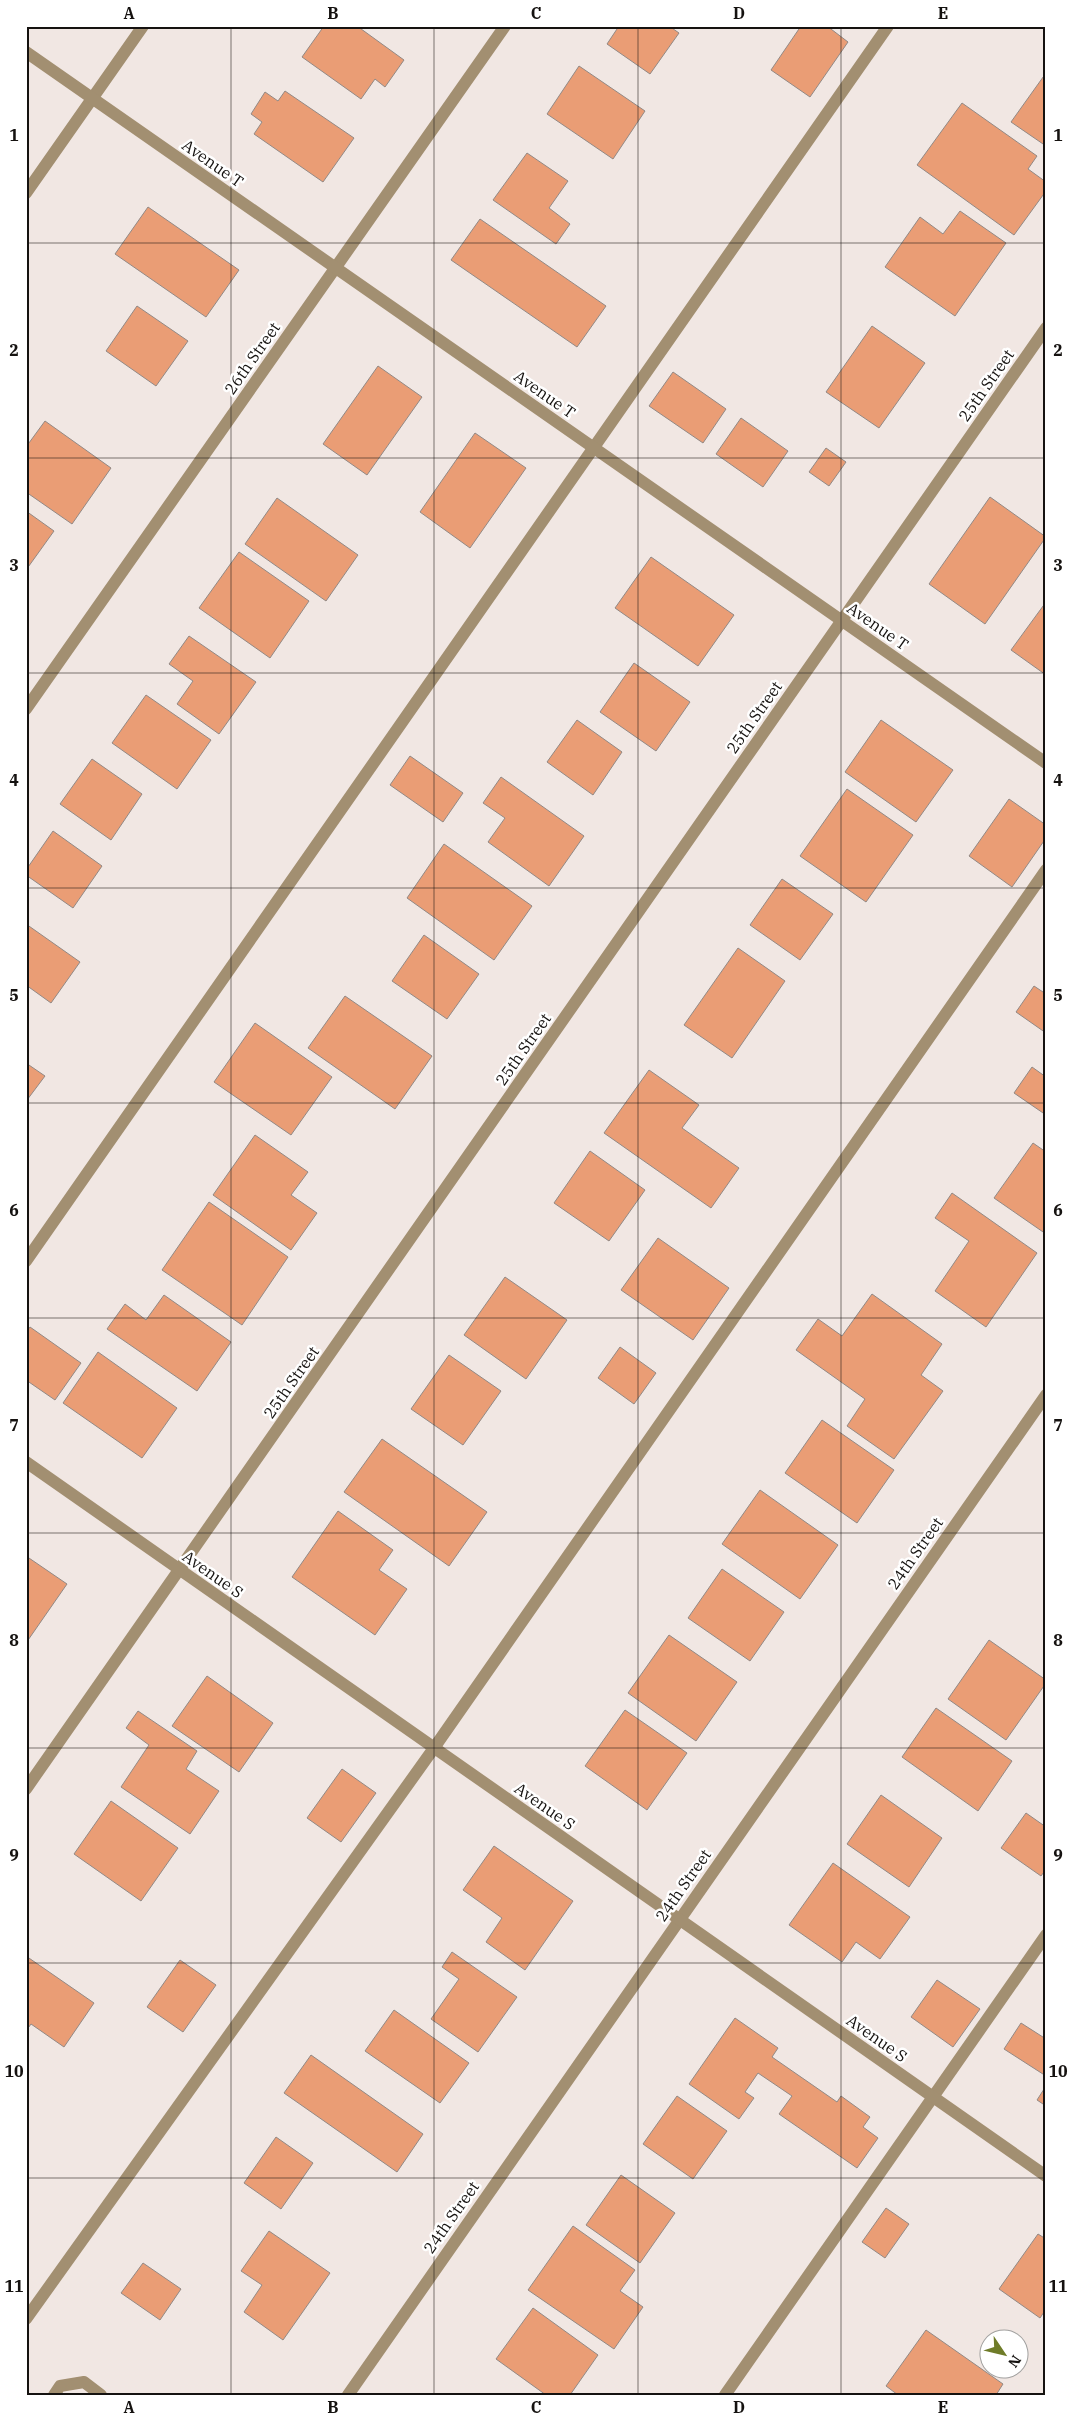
<svg xmlns="http://www.w3.org/2000/svg" width="1072" height="2421" viewBox="0 0 1072 2421" font-family="'IBM Plex Serif',serif">
<style>
.building{fill:#ea9d75;stroke:#928985}
.lines{fill:none;stroke-linecap:round;stroke-linejoin:round}
.service{stroke:#a28f71;stroke-width:12}
.minor{stroke:#a28f71;stroke-width:12}
.tertiary{stroke:#a28f71;stroke-width:12}
.grid{fill:none;stroke:#151210;stroke-width:1;stroke-opacity:0.55}
.labels{text-anchor:middle;stroke-width:5;stroke-linejoin:round;paint-order:stroke}
.street-label{font-size:16px;fill:#151210;stroke:#fff}
.neatline{fill:none;stroke:#151210;stroke-width:2}
.grid-label{font-size:16px;text-anchor:middle;font-weight:bold;fill:#151210}
</style>
<rect width="100%" height="100%" fill="#f1e7e3"/>
<g class="building">
<polygon points="324,26 357,26 404,60 385,87 375,79 361,99 302,57"/>
<polygon points="619,26 669,26 679,33 650,74 607,44"/>
<polygon points="801,26 827,26 848,42 810,97 771,70"/>
<polygon points="579,66 645,111 613,159 547,114"/>
<polygon points="1046,73 1046,146 1011,122"/>
<polygon points="285,91 354,138 323,182 254,134 262,122 251,114 265,92 278,101"/>
<polygon points="962,103 1037,156 1028,169 1046,182 1046,191 1014,235 917,165"/>
<polygon points="527,153 568,181 549,208 570,224 556,244 493,200"/>
<polygon points="148,207 239,270 206,317 115,254"/>
<polygon points="960,211 1006,243 955,316 885,267 920,217 943,234"/>
<polygon points="480,219 606,306 577,347 451,260"/>
<polygon points="137,306 188,341 156,386 106,351"/>
<polygon points="872,326 925,363 879,428 826,392"/>
<polygon points="378,366 422,397 367,475 323,444"/>
<polygon points="673,372 726,409 703,443 649,406"/>
<polygon points="741,418 788,451 763,487 716,454"/>
<polygon points="45,421 111,468 72,524 26,492 26,447"/>
<polygon points="475,433 526,468 470,548 420,512"/>
<polygon points="826,448 846,462 829,486 809,472"/>
<polygon points="990,497 1046,537 985,624 929,584"/>
<polygon points="277,498 358,555 326,601 245,544"/>
<polygon points="26,511 54,531 26,570"/>
<polygon points="239,552 309,601 270,658 199,608"/>
<polygon points="651,557 734,615 698,666 615,608"/>
<polygon points="1046,602 1046,675 1011,650"/>
<polygon points="189,636 256,682 219,734 177,704 193,681 169,664"/>
<polygon points="634,663 690,702 656,751 600,712"/>
<polygon points="146,695 211,740 177,789 112,743"/>
<polygon points="577,720 622,752 593,795 547,762"/>
<polygon points="881,720 953,770 916,822 845,772"/>
<polygon points="410,756 463,793 443,822 390,785"/>
<polygon points="92,759 142,794 111,840 60,804"/>
<polygon points="501,777 584,836 549,886 488,842 505,818 483,803"/>
<polygon points="847,789 913,835 866,902 800,856"/>
<polygon points="1009,799 1046,825 1046,838 1012,887 969,856"/>
<polygon points="53,831 102,866 73,908 26,875 26,870"/>
<polygon points="444,844 532,906 494,960 407,898"/>
<polygon points="782,879 833,914 800,960 750,925"/>
<polygon points="26,924 80,962 51,1003 26,985"/>
<polygon points="424,935 479,974 447,1019 392,981"/>
<polygon points="738,948 785,981 732,1058 684,1025"/>
<polygon points="1034,986 1046,994 1046,1033 1016,1012"/>
<polygon points="345,996 432,1056 395,1109 308,1048"/>
<polygon points="255,1023 332,1077 291,1135 214,1082"/>
<polygon points="26,1063 45,1076 27,1100 26,1099"/>
<polygon points="1032,1067 1046,1077 1046,1115 1014,1093"/>
<polygon points="649,1070 699,1105 682,1128 739,1168 711,1208 604,1133"/>
<polygon points="255,1135 308,1172 291,1195 317,1213 291,1250 213,1195"/>
<polygon points="1033,1143 1046,1152 1046,1234 994,1198"/>
<polygon points="590,1151 645,1190 609,1241 554,1203"/>
<polygon points="952,1193 1037,1253 986,1327 935,1291 969,1241 935,1218"/>
<polygon points="209,1202 288,1257 242,1325 162,1270"/>
<polygon points="658,1238 729,1288 693,1340 621,1290"/>
<polygon points="505,1277 567,1320 526,1379 464,1335"/>
<polygon points="872,1294 942,1344 921,1375 943,1391 894,1459 847,1426 865,1399 796,1350 818,1319 842,1336"/>
<polygon points="164,1295 231,1342 197,1391 107,1329 125,1304 146,1320"/>
<polygon points="30,1327 81,1363 55,1400 26,1380 26,1332"/>
<polygon points="620,1347 656,1373 634,1404 598,1378"/>
<polygon points="98,1352 177,1408 142,1458 63,1403"/>
<polygon points="449,1355 501,1391 463,1445 411,1409"/>
<polygon points="822,1420 894,1470 857,1523 785,1473"/>
<polygon points="382,1439 487,1512 449,1566 344,1492"/>
<polygon points="760,1490 838,1545 800,1599 722,1544"/>
<polygon points="338,1511 393,1550 379,1570 407,1589 375,1635 292,1577"/>
<polygon points="26,1556 67,1584 26,1643"/>
<polygon points="722,1569 784,1612 750,1661 688,1618"/>
<polygon points="669,1635 737,1682 696,1741 628,1693"/>
<polygon points="989,1640 1046,1680 1046,1683 1006,1740 948,1699"/>
<polygon points="207,1676 273,1723 239,1772 172,1726"/>
<polygon points="936,1708 1012,1761 978,1811 902,1757"/>
<polygon points="625,1710 687,1753 647,1810 585,1766"/>
<polygon points="138,1711 197,1751 186,1769 219,1791 190,1834 121,1787 149,1745 126,1728"/>
<polygon points="342,1769 376,1793 341,1842 307,1818"/>
<polygon points="881,1795 942,1838 909,1887 847,1844"/>
<polygon points="111,1801 178,1848 141,1901 74,1854"/>
<polygon points="1026,1813 1046,1827 1046,1869 1041,1876 1001,1848"/>
<polygon points="494,1846 573,1901 525,1970 486,1942 502,1918 463,1890"/>
<polygon points="833,1863 910,1917 880,1959 856,1942 842,1962 789,1925"/>
<polygon points="452,1952 517,1997 478,2052 431,2019 459,1979 442,1967"/>
<polygon points="26,1956 94,2003 64,2047 31,2024 26,2031"/>
<polygon points="180,1960 216,1985 183,2032 147,2007"/>
<polygon points="937,1980 980,2009 953,2047 911,2017"/>
<polygon points="394,2010 469,2063 440,2103 365,2051"/>
<polygon points="735,2018 778,2048 772,2057 837,2102 841,2096 870,2117 863,2127 878,2138 857,2168 779,2114 792,2096 758,2073 745,2092 754,2098 739,2119 689,2084"/>
<polygon points="1021,2023 1046,2039 1046,2076 1004,2049"/>
<polygon points="311,2055 423,2134 397,2172 284,2093"/>
<polygon points="1046,2086 1046,2106 1037,2100"/>
<polygon points="677,2096 727,2131 693,2179 643,2144"/>
<polygon points="276,2137 313,2163 281,2209 244,2183"/>
<polygon points="621,2175 675,2213 640,2263 586,2225"/>
<polygon points="886,2208 909,2224 885,2258 862,2242"/>
<polygon points="573,2226 635,2270 620,2291 643,2307 614,2349 528,2290"/>
<polygon points="269,2231 330,2273 283,2340 244,2312 262,2285 241,2271"/>
<polygon points="1038,2234 1046,2239 1046,2309 1040,2318 999,2289"/>
<polygon points="143,2263 181,2289 160,2320 121,2293"/>
<polygon points="533,2308 598,2355 570,2395 546,2395 496,2359"/>
<polygon points="926,2330 1003,2384 996,2395 898,2395 886,2386"/>
</g>
<g class="lines">
<g class="service">
<polyline points="26,193 143,26"/>
<polyline points="26,1261 888,26"/>
<polyline points="26,2319 434,1748 1046,870"/>
<polyline points="54,2395 60,2386 84,2382 101,2395"/>
<polyline points="725,2395 1046,1935"/>
</g>
<g class="minor">
<polyline points="26,709 505,26"/>
<polyline points="26,1789 1046,328"/>
<polyline points="348,2395 1046,1395"/>
</g>
<g class="tertiary">
<polyline points="26,52 1046,763"/>
<polyline points="26,1462 1046,2176"/>
</g>
</g>
<path class="grid" d="M231,26V2395M434,26V2395M638,26V2395M841,26V2395M26,243H1046M26,458H1046M26,673H1046M26,888H1046M26,1103H1046M26,1318H1046M26,1533H1046M26,1748H1046M26,1963H1046M26,2178H1046"/>
<g class="labels">
<g class="street-label">
<text transform="translate(213 163) rotate(35)" y="6">Avenue T</text>
<text transform="translate(252 358) rotate(-55)" y="6">26th Street</text>
<text transform="translate(986 385) rotate(-55)" y="6">25th Street</text>
<text transform="translate(545 394) rotate(35)" y="6">Avenue T</text>
<text transform="translate(878 626) rotate(35)" y="6">Avenue T</text>
<text transform="translate(754 717) rotate(-55)" y="6">25th Street</text>
<text transform="translate(523 1049) rotate(-55)" y="6">25th Street</text>
<text transform="translate(291 1382) rotate(-55)" y="6">25th Street</text>
<text transform="translate(915 1553) rotate(-55)" y="6">24th Street</text>
<text transform="translate(213 1574) rotate(35)" y="6">Avenue S</text>
<text transform="translate(545 1806) rotate(35)" y="6">Avenue S</text>
<text transform="translate(683 1885) rotate(-55)" y="6">24th Street</text>
<text transform="translate(877 2038) rotate(35)" y="6">Avenue S</text>
<text transform="translate(451 2217) rotate(-55)" y="6">24th Street</text>
</g>
</g>
<rect width="1072" height="2421" fill="none" stroke="#ffffff" stroke-width="55"/>
<g transform="translate(1004 2354) rotate(125)"><circle r="24" fill="#ffffff" stroke="#a1a09f"/>
<path d="M0-4L9 19L0 12L-9 19Z" fill="#6f7c29"/>
<text y="-8" font-size="14" font-weight="bold" text-anchor="middle" fill="#151210">N</text>
</g>
<rect x="28" y="28" width="1016" height="2366" class="neatline"/>
<g class="grid-label">
<text x="129" y="19">A</text>
<text x="333" y="19">B</text>
<text x="536" y="19">C</text>
<text x="739" y="19">D</text>
<text x="943" y="19">E</text>
<text x="14" y="141">1</text>
<text x="1058" y="141">1</text>
<text x="14" y="356">2</text>
<text x="1058" y="356">2</text>
<text x="14" y="571">3</text>
<text x="1058" y="571">3</text>
<text x="14" y="786">4</text>
<text x="1058" y="786">4</text>
<text x="14" y="1001">5</text>
<text x="1058" y="1001">5</text>
<text x="14" y="1216">6</text>
<text x="1058" y="1216">6</text>
<text x="14" y="1431">7</text>
<text x="1058" y="1431">7</text>
<text x="14" y="1646">8</text>
<text x="1058" y="1646">8</text>
<text x="14" y="1861">9</text>
<text x="1058" y="1861">9</text>
<text x="14" y="2077">10</text>
<text x="1058" y="2077">10</text>
<text x="14" y="2292">11</text>
<text x="1058" y="2292">11</text>
<text x="129" y="2413">A</text>
<text x="333" y="2413">B</text>
<text x="536" y="2413">C</text>
<text x="739" y="2413">D</text>
<text x="943" y="2413">E</text>
</g>
</svg>
